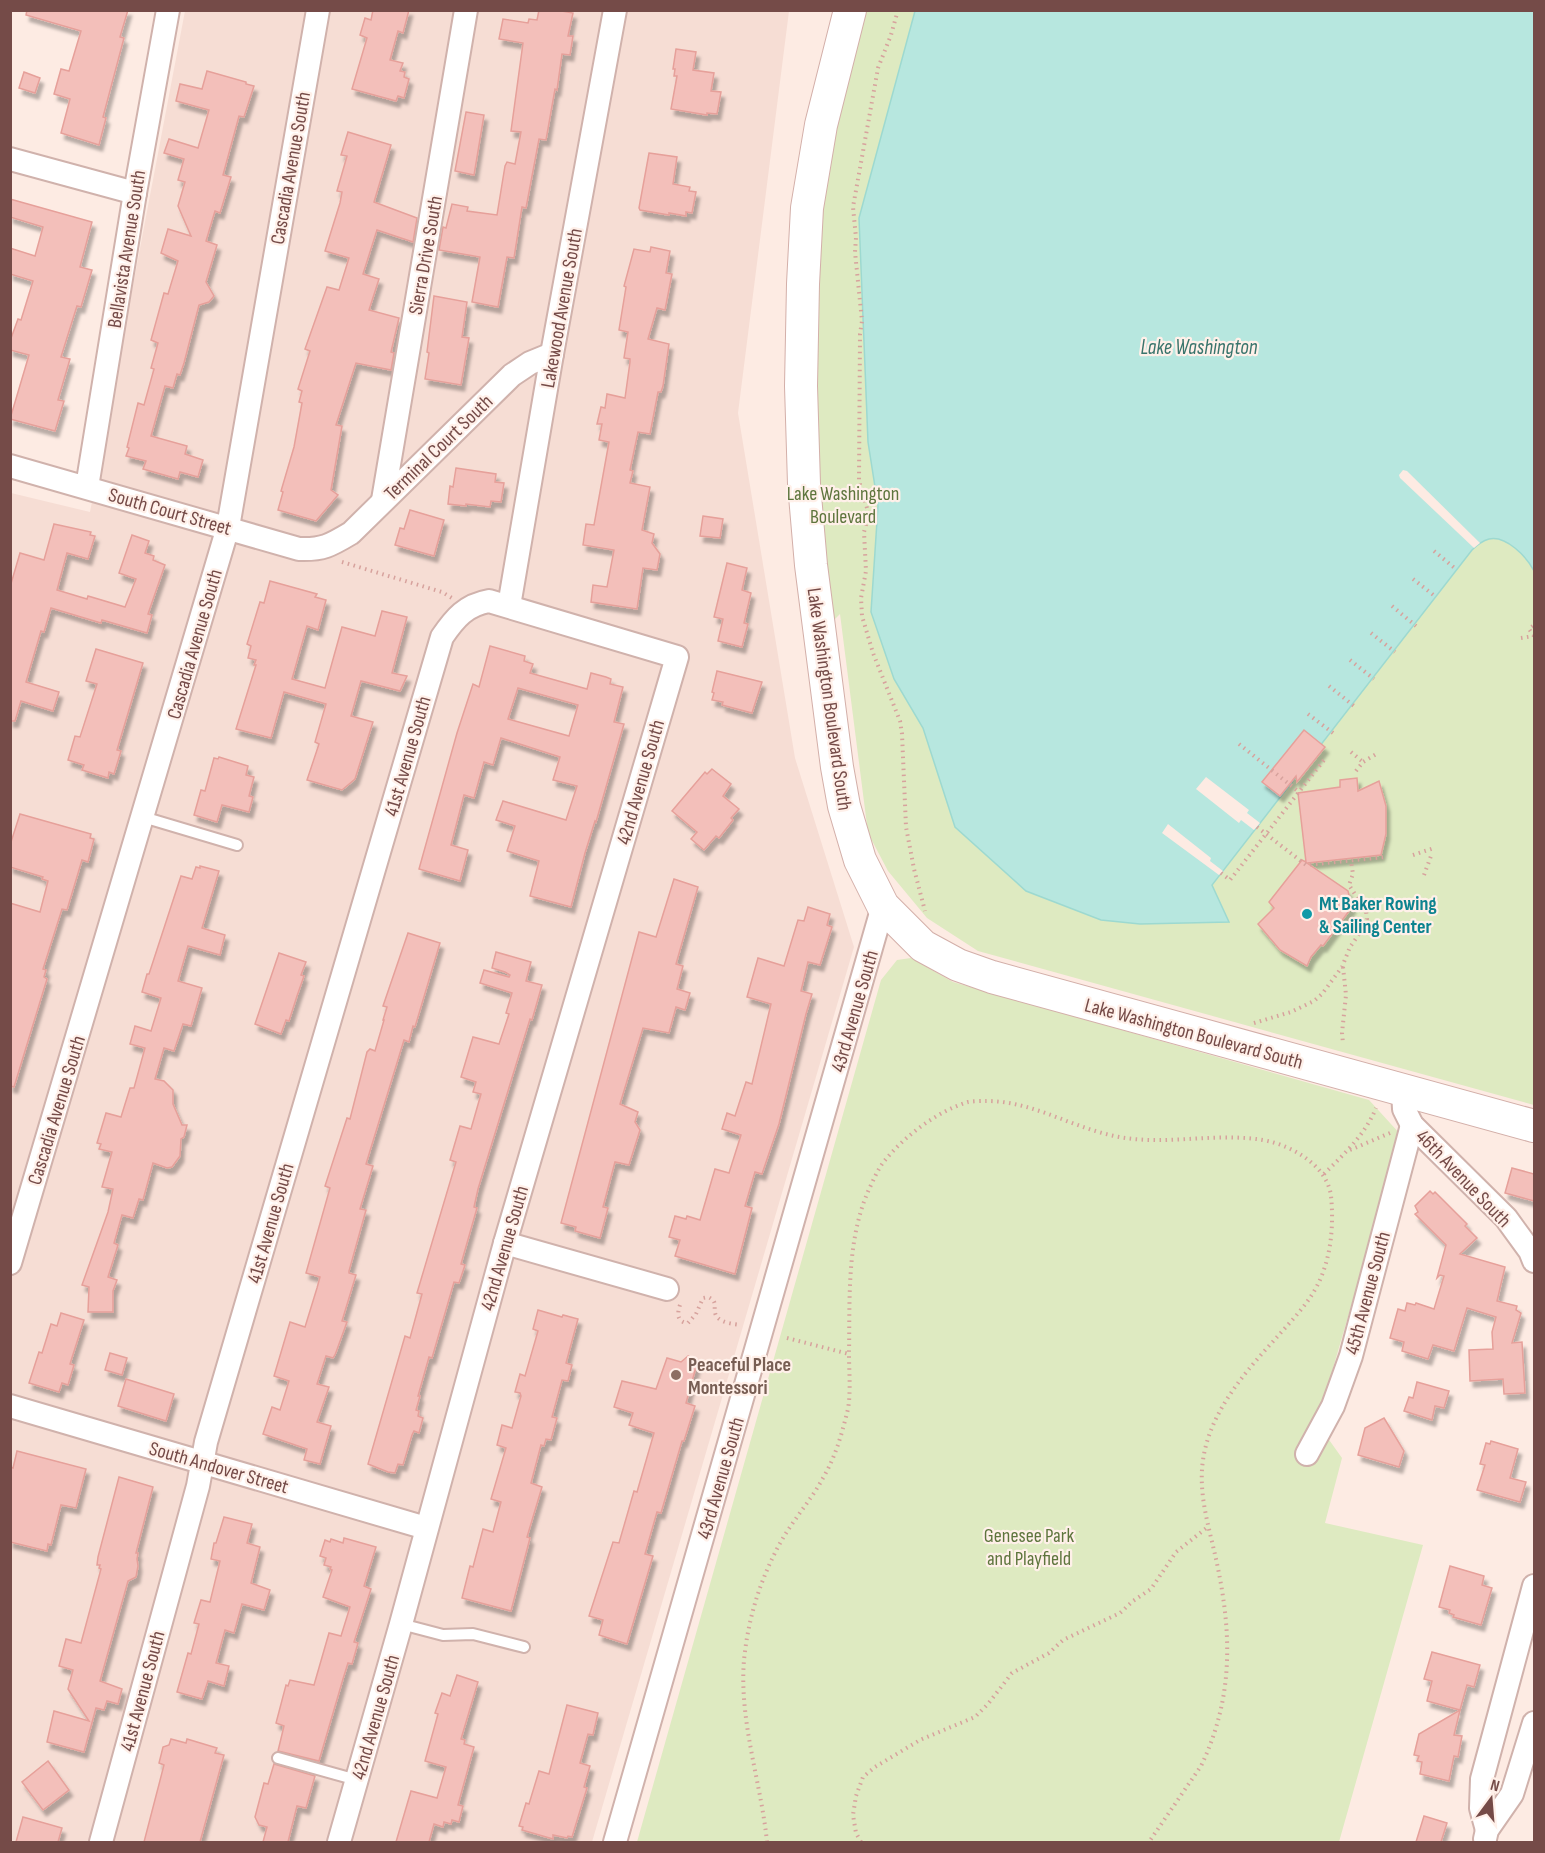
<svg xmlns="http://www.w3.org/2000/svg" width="1545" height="1853" viewBox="0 0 1545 1853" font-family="'Sofia Sans Condensed',sans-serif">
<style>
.residential{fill:#f6ddd4}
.green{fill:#deeac1}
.water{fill:#b7e7df;stroke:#9dd9d0;stroke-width:1.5}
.pier{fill:#fdebe3}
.building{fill:#f3bfba;stroke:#e6a09a;stroke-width:1.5;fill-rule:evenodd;filter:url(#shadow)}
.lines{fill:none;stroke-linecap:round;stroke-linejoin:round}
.service-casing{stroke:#d0b2ac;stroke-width:14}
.minor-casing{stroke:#d0b2ac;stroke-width:26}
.secondary-casing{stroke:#d3afa9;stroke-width:34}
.path{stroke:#d7a29d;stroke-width:4;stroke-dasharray:1.5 4.5;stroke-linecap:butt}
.service{stroke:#fff;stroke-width:10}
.minor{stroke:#fff;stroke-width:22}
.secondary{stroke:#fff;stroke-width:32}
.culture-dot{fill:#0f9aa8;stroke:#fff0e9;stroke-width:2}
.education-dot{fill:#8d6e63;stroke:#fff0e9;stroke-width:2}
.labels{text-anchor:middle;stroke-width:4.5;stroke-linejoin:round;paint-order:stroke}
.street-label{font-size:20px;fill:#754b48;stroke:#fff0e9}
.park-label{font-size:20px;fill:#5e753d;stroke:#fff0e9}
.culture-label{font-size:20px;font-weight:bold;fill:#0d838f;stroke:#fff0e9;text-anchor:start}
.education-label{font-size:20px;font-weight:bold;fill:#785e54;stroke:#fff0e9;text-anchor:start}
.water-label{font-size:21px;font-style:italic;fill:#39746c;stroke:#fff0e9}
</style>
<defs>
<filter id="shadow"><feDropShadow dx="3.5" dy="6" stdDeviation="1.5" flood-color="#0004"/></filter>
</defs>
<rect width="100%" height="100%" fill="#fdebe3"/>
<polygon class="residential" points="185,11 789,11 738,413 795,758 854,947 592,1842 11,1842 11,493 90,512"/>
<g class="green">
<path d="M850,11H915L859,218L868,442L878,506L871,612L894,679L923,728L955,827L1140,924L1228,922L1211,885L1472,550C1477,545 1482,541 1489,539C1506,535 1527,557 1534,571V1105L978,951L927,918L888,871L868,833L840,614L820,634L811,565L821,125Z"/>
<polygon points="911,958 953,982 1369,1100 1401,1135 1317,1423 1342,1458 1325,1523 1423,1545 1339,1842 637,1842 881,980 897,960"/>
</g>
<path class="water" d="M915,11H1534V571C1527,557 1506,535 1489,539C1482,541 1477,545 1472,550L1212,885L1229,922L1140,924L1101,920L1026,891L955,827L923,728L894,679L871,612L878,506L868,442L859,218Z"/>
<g class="pier">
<polygon points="1403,470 1407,471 1480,543 1474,548 1400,478 1399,475"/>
<polygon points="1206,777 1249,810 1247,813 1260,823 1254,830 1241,820 1239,823 1196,789"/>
<polygon points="1168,824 1211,858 1210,861 1223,871 1219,875 1162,833"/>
</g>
<g class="building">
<polygon points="27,10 128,10 120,37 124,38 103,117 106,118 99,145 61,133 70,99 54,94 61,69 69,71 81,31 26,15"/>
<polygon points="373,10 409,10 403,33 398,31 390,60 403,63 400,71 405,72 404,77 409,79 404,98 398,96 396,101 352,89 367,38 360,35 365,18 371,20"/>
<polygon points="539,10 556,10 573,13 568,36 573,36 570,55 562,54 557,90 555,89 546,140 539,139 526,208 522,207 514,258 507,257 498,307 472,302 480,257 439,250 443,227 446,228 452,204 468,207 467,211 497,215 505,166 507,162 515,164 521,132 511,131 523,43 499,39 503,19 528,23 529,19 537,20"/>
<polygon points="676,49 696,52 693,70 714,73 711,91 721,92 717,114 707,113 707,115 671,109 677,76 674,76 675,69 673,69"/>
<polygon points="207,71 246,82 246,84 254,86 244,117 239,116 223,175 231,177 220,213 215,211 206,241 217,245 206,282 214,296 209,302 199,305 184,363 180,375 177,374 173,388 165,386 151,436 187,446 185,454 203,460 198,477 180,472 178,479 143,469 146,461 126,456 129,448 127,447 138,403 144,405 154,369 151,368 158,343 151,340 164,293 168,294 178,261 161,253 168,229 191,236 178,206 185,182 178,180 184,159 164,153 169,139 198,148 209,110 176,101 180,84 202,89"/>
<polygon points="24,72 40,78 35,93 19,88"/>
<polygon points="466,112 484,115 474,175 455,171"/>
<polygon points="348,132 391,145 374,202 417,218 413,242 377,230 363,274 379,279 369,310 399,318 391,352 394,353 391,370 356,363 336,425 342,426 331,490 338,495 316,521 278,510 283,492 281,491 294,447 302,403 299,402 302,391 298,389 310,351 305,349 327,287 339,290 349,258 325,251 340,203 342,192 337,191 347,156 341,155"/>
<polygon points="649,153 677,157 673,184 690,187 689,191 696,192 692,213 686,212 686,216 669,213 669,215 640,210 639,208"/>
<polygon points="10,199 92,222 80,267 92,270 81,307 77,306 61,357 70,359 58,400 64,401 55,431 10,419 29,355 10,350 10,341 18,319 21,320 33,281 10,274 10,248 35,256 43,227 10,217"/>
<polygon points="651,247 670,251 666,273 672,274 665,310 657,308 648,339 669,344 663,386 661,392 658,392 650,434 638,432 630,470 633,471 630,483 650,487 642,530 654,534 652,543 660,554 657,570 643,568 637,609 591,602 593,585 607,587 614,550 583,545 586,524 594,525 609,442 599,440 602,424 597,424 601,407 605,408 607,394 625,398 630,362 630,359 624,358 628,332 619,330 626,287 624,286 634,249 650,252"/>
<polygon points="434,296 467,302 462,337 469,338 461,385 425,379 429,353 427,352"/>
<polygon points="456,468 496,474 495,482 504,483 501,502 491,501 490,507 466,504 466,506 448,504 450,486 453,487"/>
<polygon points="410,510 444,520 434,556 395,545 400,528 404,529"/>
<polygon points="703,516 723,519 720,538 700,536"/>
<polygon points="54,524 91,532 90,535 95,536 88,559 67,553 57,590 87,599 88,596 125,607 136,579 119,573 132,535 149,541 145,553 154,556 153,560 165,565 148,614 152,615 147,633 102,620 101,623 51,608 44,632 41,631 26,682 59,692 53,711 21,701 15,721 10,721 10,587 20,553 44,560"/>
<polygon points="727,563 747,568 742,590 751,593 744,623 748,624 742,647 718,641 723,619 714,617"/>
<polygon points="270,581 317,594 315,597 326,600 318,630 307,626 292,679 325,688 342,627 375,636 382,611 407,617 392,673 407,676 400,691 361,681 351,716 373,722 355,779 342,790 307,780 319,744 315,742 326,704 284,692 271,738 236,729 256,665 254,665 256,660 248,658 251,646 247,644 260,602 264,603"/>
<path d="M490,646L525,656L524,661L533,664L530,673L587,689L591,673L606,677L611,679L610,684L623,687L614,722L624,724L596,822L595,821L585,853L571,907L530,896L539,861L507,851L515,826L496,820L503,801L566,820L577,786L553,780L560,757L501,738L493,765L484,762L474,798L464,795L451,845L468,850L460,881L419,869L457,733L473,684L479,687ZM518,688L578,705L569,736L508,719Z"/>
<polygon points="96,649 143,663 117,750 121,751 114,774 109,772 108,778 82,770 84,765 68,760 75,736 80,737 97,684 86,681"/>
<polygon points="717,671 762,682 752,713 722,705 723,702 712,700 714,693 712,692"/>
<polygon points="1304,730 1325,747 1297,782 1296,776 1280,796 1262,782"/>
<polygon points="219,757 248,766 246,775 254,777 249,796 253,797 249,812 222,805 217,822 194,815 201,790 205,791 214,758 218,759"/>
<polygon points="712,769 731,784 723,796 739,809 731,818 733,820 719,838 716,836 704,850 691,839 697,832 672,811 705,772 707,774"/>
<polygon points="1357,778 1358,791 1379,781 1386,806 1386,834 1381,855 1307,863 1348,891 1352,907 1323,946 1321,945 1311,957 1307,966 1280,950 1258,924 1274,908 1269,902 1302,860 1306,862 1298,793 1340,787 1340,780"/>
<polygon points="20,814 91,834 90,838 94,839 88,862 82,860 67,910 62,909 43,969 46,970 44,977 47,979 14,1087 10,1086 10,903 40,912 48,881 42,879 43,877 10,867 10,845"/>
<polygon points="200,866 219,871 202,928 225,935 220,955 188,946 178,981 202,988 191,1026 183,1024 174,1051 164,1048 155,1079 164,1081 173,1090 173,1104 182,1125 187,1125 184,1137 181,1139 180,1156 172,1167 167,1168 153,1163 143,1200 139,1199 133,1218 122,1215 114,1243 118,1245 108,1277 117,1280 113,1291 113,1312 88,1312 89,1287 82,1285 108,1212 113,1189 102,1187 112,1152 99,1149 101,1144 97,1143 106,1113 121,1117 130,1088 134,1088 145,1048 130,1044 135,1026 151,1031 161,998 142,992 147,974 149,974 181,876 192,879 196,867 200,868"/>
<polygon points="674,879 698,887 676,964 683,966 677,989 690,993 685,1010 676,1007 669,1033 643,1028 620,1104 638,1112 635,1122 640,1130 629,1165 615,1162 603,1207 608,1208 600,1238 575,1231 576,1227 561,1223 639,932 656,937"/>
<polygon points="808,907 830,914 827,925 832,927 820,965 808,962 801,991 812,994 806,1014 779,1124 762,1174 755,1172 745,1206 752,1208 735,1274 675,1256 680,1240 669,1237 675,1216 686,1219 687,1216 700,1220 715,1169 729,1173 741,1135 722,1129 727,1113 735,1116 746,1082 752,1084 771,1004 747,997 758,958 784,966 798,920 804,921"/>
<polygon points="408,933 440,943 415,1027 413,1026 409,1042 404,1040 366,1164 373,1166 360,1209 366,1210 349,1271 349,1273 356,1275 342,1321 347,1322 335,1355 333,1358 326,1356 317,1384 329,1387 317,1422 331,1426 320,1464 304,1460 307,1449 263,1434 272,1407 280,1410 289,1381 274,1376 290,1322 305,1327 317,1288 320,1277 306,1273 330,1188 325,1186 347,1118 350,1119 367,1052 370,1049 375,1051 384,1020 383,1020 387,1007 383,1006"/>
<polygon points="496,952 531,962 526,981 542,985 532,1020 530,1019 478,1189 474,1207 477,1208 461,1264 465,1265 459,1283 454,1282 432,1358 429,1357 418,1396 420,1396 416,1410 419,1411 418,1416 423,1418 419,1433 414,1431 412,1435 403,1465 398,1464 395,1473 388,1472 368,1464 405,1336 410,1338 422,1294 417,1293 456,1162 450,1160 460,1126 471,1129 481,1094 473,1092 476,1082 461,1077 473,1037 499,1044 509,1014 506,1013 512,993 480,983 484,970 509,977 510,975 505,972 492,968"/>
<polygon points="279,953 306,962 301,975 304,976 297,996 289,1021 286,1020 281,1034 255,1024"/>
<polygon points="1512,1168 1534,1174 1534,1201 1505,1193"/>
<polygon points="1430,1191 1433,1194 1435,1192 1467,1224 1465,1226 1477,1238 1460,1254 1505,1267 1497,1301 1517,1306 1516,1310 1521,1313 1512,1343 1522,1342 1525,1393 1504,1394 1503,1379 1470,1381 1469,1350 1493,1349 1492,1332 1496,1317 1467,1308 1454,1351 1433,1345 1428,1359 1402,1351 1404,1342 1390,1338 1398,1309 1405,1311 1407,1303 1415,1305 1416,1303 1434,1309 1444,1276 1440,1275 1437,1278 1446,1245 1415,1214 1418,1212 1415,1206"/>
<polygon points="538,1310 562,1317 563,1315 578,1319 566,1363 572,1365 568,1381 562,1380 552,1417 557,1418 551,1440 546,1439 544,1446 541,1445 531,1483 542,1487 527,1537 530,1538 511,1611 462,1598 470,1566 473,1567 483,1529 493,1532 501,1502 491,1499 506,1448 497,1445 502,1425 512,1428 521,1396 520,1393 515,1392 520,1374 525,1376 538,1331 533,1329"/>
<polygon points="61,1313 84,1320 70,1364 74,1365 68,1385 62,1383 59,1392 29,1383 39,1352 42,1353 51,1324 57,1326"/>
<polygon points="110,1353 127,1358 122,1375 105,1370"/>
<polygon points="688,1356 698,1360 686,1403 695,1406 684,1441 682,1441 661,1513 657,1512 645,1554 653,1556 627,1644 599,1635 603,1620 589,1616 613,1542 619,1543 634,1491 637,1492 654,1433 629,1425 633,1413 614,1407 622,1381 656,1389 667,1358 681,1362"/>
<polygon points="126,1379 174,1394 166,1421 118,1406"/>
<polygon points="1417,1382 1449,1391 1444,1408 1435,1406 1432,1420 1404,1411 1409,1397 1413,1398"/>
<polygon points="1384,1418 1404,1451 1399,1467 1358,1455 1365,1428"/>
<polygon points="1491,1441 1518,1449 1510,1478 1526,1482 1520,1502 1477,1490 1485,1465 1480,1464 1486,1443 1490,1444"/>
<polygon points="17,1451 86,1469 76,1508 61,1505 51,1545 48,1544 47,1551 10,1542 10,1467 13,1468"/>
<polygon points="119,1477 153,1487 136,1553 138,1553 137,1559 138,1566 136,1577 128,1581 100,1681 122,1689 118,1704 107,1701 104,1710 96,1708 84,1752 47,1742 54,1711 89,1721 68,1689 73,1670 59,1666 66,1639 81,1643 101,1569 99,1568 100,1565 97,1565 98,1557"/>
<polygon points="224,1517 252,1524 247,1543 260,1547 251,1583 270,1590 264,1610 242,1604 234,1633 225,1630 216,1663 229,1666 224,1686 208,1681 202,1699 177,1692 188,1653 191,1654 199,1624 194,1623 201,1600 210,1602 220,1561 211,1559 214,1543 216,1543"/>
<polygon points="344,1538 376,1547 364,1586 371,1589 354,1642 358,1643 352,1664 348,1663 343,1679 319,1761 278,1751 284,1726 276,1723 286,1685 288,1686 290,1680 314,1685 329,1633 341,1636 350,1607 323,1597 332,1570 330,1569 331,1567 324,1565 326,1558 320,1556 325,1540 330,1542 331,1539 343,1543"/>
<polygon points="1450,1566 1484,1576 1482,1585 1492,1588 1481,1625 1453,1617 1454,1615 1449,1613 1450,1610 1439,1607"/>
<polygon points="1432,1652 1480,1665 1474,1687 1467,1685 1460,1710 1427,1701 1432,1681 1424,1679"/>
<polygon points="457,1675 478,1682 461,1739 465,1740 464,1744 474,1747 458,1805 463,1806 459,1822 452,1820 451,1824 444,1822 443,1827 434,1824 429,1842 396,1842 411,1791 437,1798 446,1767 425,1761 438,1714 435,1713 442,1693 450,1696"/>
<polygon points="567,1705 598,1713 593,1735 588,1734 580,1763 590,1766 584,1787 587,1788 572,1837 568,1836 567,1838 553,1835 553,1839 522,1830 523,1827 519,1826 526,1803 529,1804 539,1771 549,1774"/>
<polygon points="1460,1710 1454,1735 1462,1736 1458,1757 1454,1756 1449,1781 1420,1774 1422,1762 1417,1761 1419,1756 1414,1755 1419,1734"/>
<polygon points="171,1739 186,1743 187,1739 217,1748 215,1753 224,1755 200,1842 144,1842 164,1765 159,1763 163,1747 169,1745"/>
<polygon points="48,1761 69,1790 43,1810 22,1782"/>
<polygon points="274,1764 315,1776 306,1808 297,1806 288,1842 263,1842 267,1827 259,1825 255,1817 264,1783 268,1784"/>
<polygon points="1424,1816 1447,1823 1441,1842 1416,1842"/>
<polygon points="23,1817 62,1828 58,1842 16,1842"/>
</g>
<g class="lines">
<g class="service-casing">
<g id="service">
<polyline points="143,817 237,845"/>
<polyline points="401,1624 443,1635 473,1634 524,1647"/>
<polyline points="278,1758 357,1780"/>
</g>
</g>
<g class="minor-casing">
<g id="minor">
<polyline points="10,159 135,193"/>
<path d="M10,466L299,549C323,550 331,545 351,533L512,375L530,363L552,354"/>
<polyline points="87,487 135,193 168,10"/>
<polyline points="383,500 466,10"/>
<polyline points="509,606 552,354 615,10"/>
<polyline points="1403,1091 1404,1109 1412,1125 1506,1218 1530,1251 1534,1261"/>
<polyline points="505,1243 667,1289"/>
<polyline points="10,1263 228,527 318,10"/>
<polyline points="10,1406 426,1528"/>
<polyline points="1307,1454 1333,1406 1351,1356 1412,1125"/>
<polyline points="1487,1830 1481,1808 1482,1779 1534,1586"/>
<polyline points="1485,1839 1487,1830 1512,1794 1534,1723"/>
<path d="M101,1842L198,1486L206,1442L442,637C455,618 466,605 489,601L677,657L505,1243L401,1624L339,1842"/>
<polyline points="615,1842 883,906"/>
</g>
</g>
<g class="secondary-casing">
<polyline id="secondary" points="850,10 821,125 807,208 803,284 801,386 804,484 811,565 837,767 844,806 860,860 883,906 923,946 958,965 992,977 1534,1126"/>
</g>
<g class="path">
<polyline points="898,10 891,35 878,68 853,207 856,238 855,252 862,321 860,334 859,481 867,508 867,521 864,532 866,571 861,598 862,616 873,653 900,721 902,734 906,827 914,869 925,911"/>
<polyline points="1434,551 1457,570"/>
<polyline points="342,562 442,592 452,598"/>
<polyline points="1413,579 1436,597"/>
<polyline points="1392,606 1416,626"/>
<polyline points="1371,633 1395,652"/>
<polyline points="1534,636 1529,629 1534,625"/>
<polyline points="1521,638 1534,636"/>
<polyline points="1350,660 1374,679"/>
<polyline points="1329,686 1354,706"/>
<polyline points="1308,714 1333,733"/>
<polyline points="1239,744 1299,792"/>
<polyline points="1351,752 1363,762"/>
<polyline points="1356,771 1363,762 1378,753"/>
<polyline points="1257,827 1306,865 1385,857"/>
<polyline points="1413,855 1434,848"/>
<polyline points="1221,873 1230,880 1324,760"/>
<polyline points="1424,875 1431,856"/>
<polyline points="1343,967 1346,995 1342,1033 1343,1043"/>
<polyline points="1254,1023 1291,1012 1314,1001 1322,994 1342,967 1350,947 1364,927 1367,919 1366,911 1349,885 1353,874 1351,861"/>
<polyline points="1350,1150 1390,1133"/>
<path d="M1324,1174C1344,1154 1365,1135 1376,1108"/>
<path d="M680,1305C677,1314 677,1322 688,1323L696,1314L703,1298L708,1297C720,1302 711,1309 717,1317C722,1323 734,1324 741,1325"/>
<polyline points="787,1338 849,1354"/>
<path d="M767,1842C761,1782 739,1722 744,1660C748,1620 759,1583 778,1547C791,1522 810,1502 823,1478C836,1456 842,1433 848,1409C851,1391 849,1372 849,1354C850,1297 846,1235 872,1183C876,1174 880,1166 886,1159C906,1135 938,1111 968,1102C974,1101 981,1101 986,1101C1031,1101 1067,1125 1110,1135C1158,1147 1207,1133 1256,1139C1286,1142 1327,1163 1331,1196C1334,1226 1331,1259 1317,1286C1307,1305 1292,1320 1278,1336C1246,1371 1210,1411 1203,1460C1198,1494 1209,1527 1216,1559C1232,1632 1234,1697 1201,1766L1149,1842"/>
<polyline points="861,1842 856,1833 853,1815 856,1796 863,1777 875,1767 920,1740 975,1717 988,1704 1012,1673 1049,1653 1063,1640 1120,1613 1133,1601 1151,1589 1176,1552 1209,1526"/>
</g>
<use href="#service" class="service"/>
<use href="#minor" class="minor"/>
<use href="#secondary" class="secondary"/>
</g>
<circle class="culture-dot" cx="1307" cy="914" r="6"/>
<circle class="education-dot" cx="676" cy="1375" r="6"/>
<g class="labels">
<g class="street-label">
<text transform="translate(290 168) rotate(-80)" y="7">Cascadia Avenue South</text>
<text transform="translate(126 249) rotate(-81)" y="7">Bellavista Avenue South</text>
<text transform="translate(425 255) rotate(-80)" y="7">Sierra Drive South</text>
<text transform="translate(561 308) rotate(-80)" y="7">Lakewood Avenue South</text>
<text transform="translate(438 447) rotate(-44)" y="7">Terminal Court South</text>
<text transform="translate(170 511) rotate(16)" y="7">South Court Street</text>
<text transform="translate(194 644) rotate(-74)" y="7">Cascadia Avenue South</text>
<text transform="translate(830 699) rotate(82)" y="7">Lake Washington Boulevard South</text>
<text transform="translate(407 756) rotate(-74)" y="7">41st Avenue South</text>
<text transform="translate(640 782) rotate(-74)" y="7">42nd Avenue South</text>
<text transform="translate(854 1011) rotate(-74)" y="7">43rd Avenue South</text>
<text transform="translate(1194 1033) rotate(15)" y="7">Lake Washington Boulevard South</text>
<text transform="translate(56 1110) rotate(-73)" y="7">Cascadia Avenue South</text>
<text transform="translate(1464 1178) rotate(46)" y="7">46th Avenue South</text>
<text transform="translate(270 1223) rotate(-74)" y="7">41st Avenue South</text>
<text transform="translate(504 1248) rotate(-74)" y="7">42nd Avenue South</text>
<text transform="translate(1367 1293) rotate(-75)" y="7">45th Avenue South</text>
<text transform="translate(219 1467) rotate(16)" y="7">South Andover Street</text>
<text transform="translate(720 1478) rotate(-74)" y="7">43rd Avenue South</text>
<text transform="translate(142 1691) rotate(-75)" y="7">41st Avenue South</text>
<text transform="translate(375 1717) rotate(-74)" y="7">42nd Avenue South</text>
</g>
<g class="park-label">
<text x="843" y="500">Lake Washington<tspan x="843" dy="23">Boulevard</tspan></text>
<text x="1029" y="1542">Genesee Park<tspan x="1029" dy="23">and Playfield</tspan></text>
</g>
<g class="culture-label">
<text x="1319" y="910">Mt Baker Rowing<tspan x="1319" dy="23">&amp; Sailing Center</tspan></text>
</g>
<g class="education-label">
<text x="688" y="1371">Peaceful Place<tspan x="688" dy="23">Montessori</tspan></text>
</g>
<g class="water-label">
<text x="1199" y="354">Lake Washington</text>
</g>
</g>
<rect width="1545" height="1853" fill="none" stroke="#754b48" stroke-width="24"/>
<g transform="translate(1491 1799) rotate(16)" stroke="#fff0e9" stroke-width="4.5" paint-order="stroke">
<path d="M0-4.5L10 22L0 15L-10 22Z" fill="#754b48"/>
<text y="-9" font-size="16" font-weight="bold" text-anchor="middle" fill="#754b48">N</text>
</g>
</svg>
